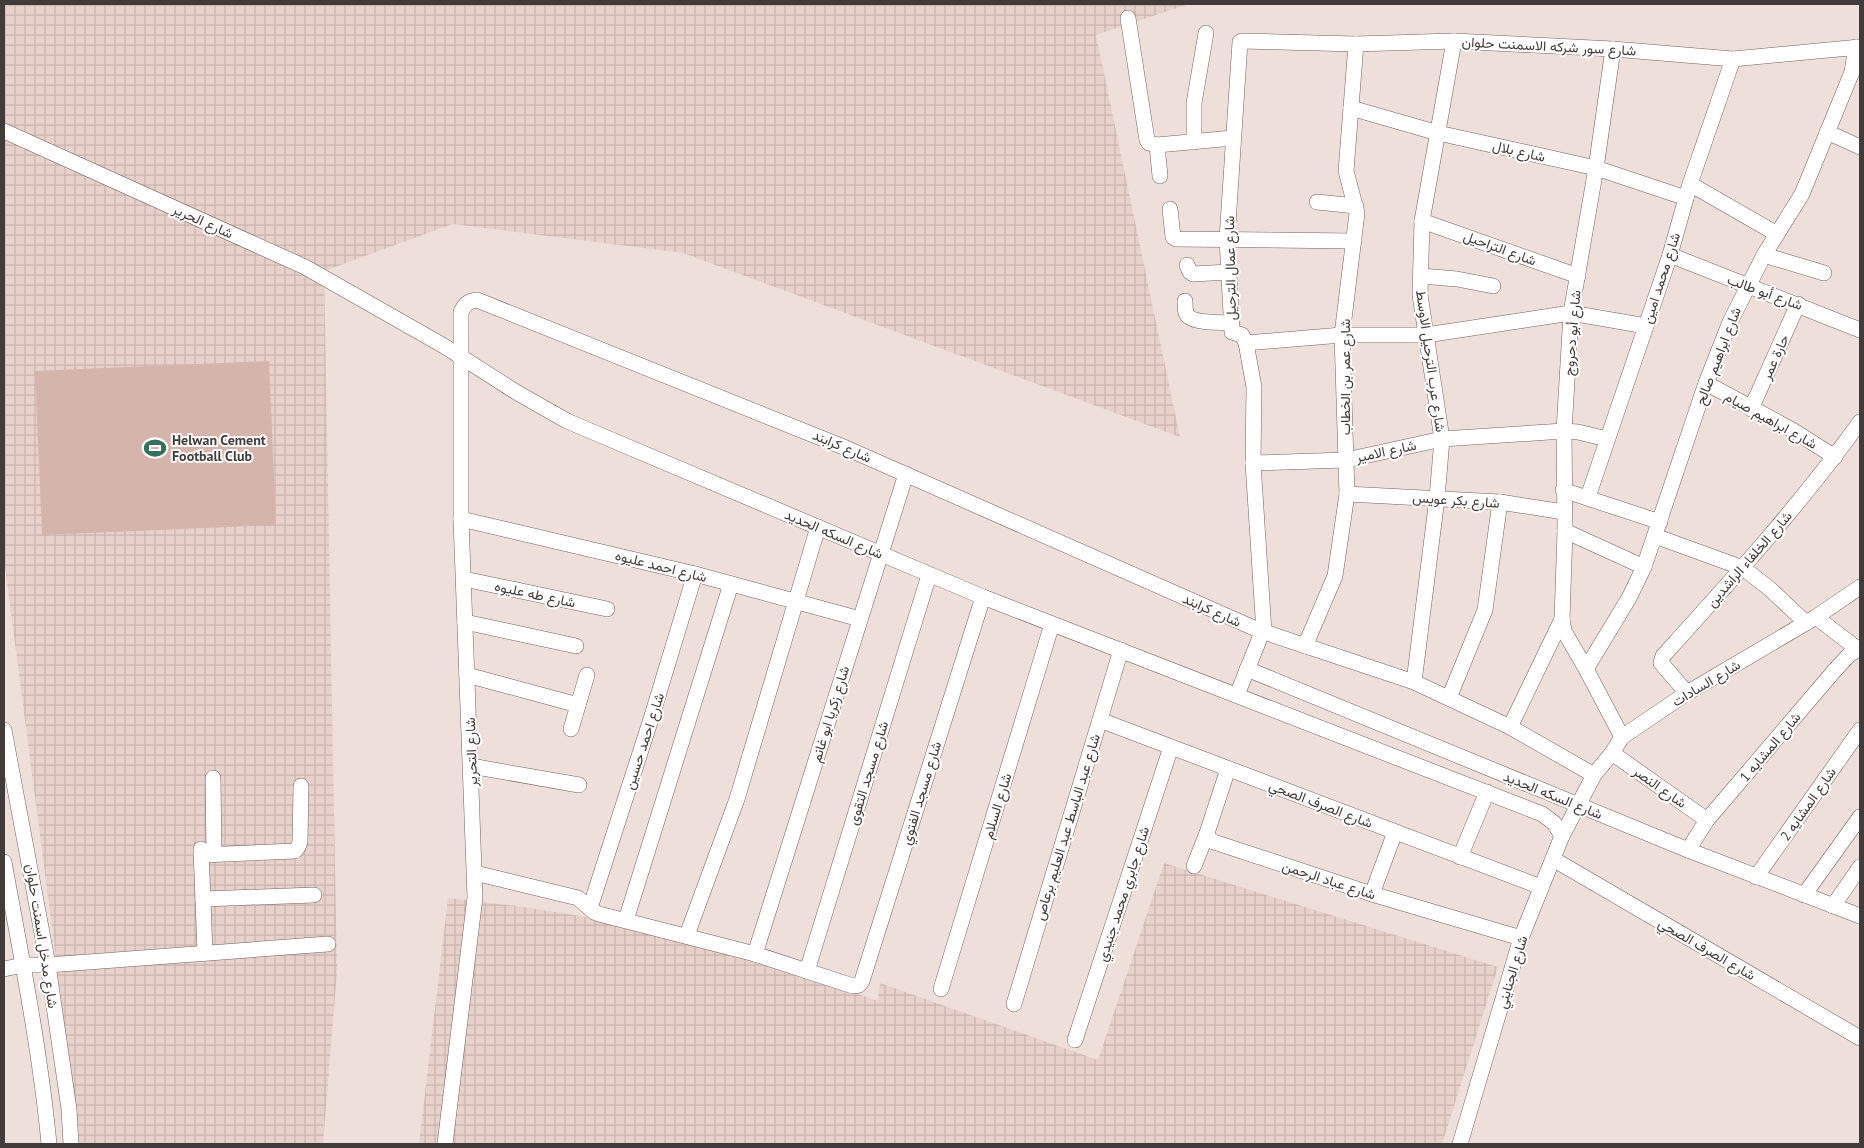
<svg xmlns="http://www.w3.org/2000/svg" width="1864" height="1148" viewBox="0 0 1864 1148" font-family="'PT Sans',Vazirmatn,sans-serif">
<style>
.industrial{fill:url(#industrial-grid)}
.grass{fill:#d5b4ac}
.lines{fill:none;stroke-linecap:round;stroke-linejoin:round}
.minor-casing{stroke:#6f625e;stroke-width:16}
.minor{stroke:#fff;stroke-width:15}
.labels{text-anchor:middle;stroke-width:4;stroke-linejoin:round;paint-order:stroke}
.street-label{font-size:14px;fill:#413b39;stroke:#fff}
.poi-label{font-size:14px;font-weight:bold;fill:#413b39;stroke:#fff;text-anchor:start}
</style>
<defs>
<pattern id="industrial-grid" width="8" height="8" patternUnits="userSpaceOnUse" patternTransform="scale(1.25)"><rect width="8" height="8" fill="#e9d1cb"/><path d="M0 4h8M4 0v8" fill="none" stroke="#c9b4af"/></pattern>
</defs>
<rect width="100%" height="100%" fill="#efdfdb"/>
<g class="industrial">
<polygon points="4,4 1189,4 1096,35 1180,437 683,253 453,224 324,271 337,972 323,1144 77,1144 76,1112 4,559"/>
<polygon points="1164,863 1498,967 1442,1144 419,1144 448,898 517,906 688,933 878,1001 880,983 1098,1060"/>
</g>
<polygon class="grass" points="269,361 276,525 42,535 35,371"/>
<g class="lines">
<g class="minor-casing">
<g id="minor">
<polyline points="1128,18 1147,140 1149,143 1157,145 1233,138"/>
<polyline points="1613,49 1596,168 1571,313 1564,431 1565,531 1562,619 1564,631 1586,669 1622,737"/>
<polyline points="1351,108 1438,133 1596,168 1686,198"/>
<polyline points="4,131 305,267 444,346 516,392 567,421 983,597 1542,814 1554,823 1562,836"/>
<polyline points="1827,132 1860,147"/>
<polyline points="1194,142 1194,103 1206,33"/>
<polyline points="1157,145 1160,176"/>
<polyline points="1690,184 1777,234"/>
<polyline points="1317,202 1356,206"/>
<polyline points="1170,209 1173,237 1176,239 1354,241"/>
<polyline points="1422,221 1578,276"/>
<polyline points="1670,255 1860,330"/>
<polyline points="1764,255 1824,273"/>
<polyline points="1187,265 1190,272 1193,274 1229,272"/>
<polyline points="1421,276 1457,279 1493,286"/>
<path d="M1185,301C1185,304 1185,309 1186,313C1190,324 1221,322 1231,323"/>
<polyline points="1246,343 1342,335 1426,335 1571,313 1646,326"/>
<polyline points="1706,383 1794,431 1835,457"/>
<polyline points="1751,409 1798,304"/>
<polyline points="1253,463 1346,460 1442,439 1564,431 1578,432 1607,439"/>
<polyline points="1563,490 1660,522"/>
<polyline points="1347,494 1500,502 1564,512"/>
<polyline points="1588,497 1670,255 1690,184 1733,59"/>
<polyline points="461,519 695,574 860,619"/>
<polyline points="1565,531 1644,567"/>
<polyline points="1655,536 1743,568 1770,589 1806,623"/>
<polyline points="464,579 607,609"/>
<polyline points="1816,617 1860,651"/>
<polyline points="465,622 576,646"/>
<polyline points="1264,632 1253,463 1254,387 1246,343 1242,335 1232,332 1227,239 1240,42 1242,41 1356,44 1454,41 1613,49 1733,59 1860,47"/>
<polyline points="1305,646 1335,576 1347,494 1342,335 1357,213 1346,171 1356,44"/>
<polyline points="1247,669 1688,850 1860,916"/>
<polyline points="1586,669 1629,598 1644,567 1706,383 1730,322 1764,255 1802,194 1852,72 1856,47"/>
<polyline points="467,675 578,705"/>
<polyline points="1414,682 1437,498 1442,439 1420,295 1422,221 1454,41"/>
<path d="M1687,693L1661,663L1663,656C1732,580 1800,505 1860,422"/>
<polyline points="1237,695 1261,635 1264,632 1414,682 1510,727 1594,775"/>
<polyline points="1449,698 1485,610 1500,502"/>
<polyline points="1100,720 1541,887"/>
<polyline points="1510,727 1562,619"/>
<polyline points="571,729 587,675"/>
<polyline points="4,730 48,965 69,1109 71,1144"/>
<polyline points="1612,753 1707,820"/>
<polyline points="471,766 579,785"/>
<polyline points="1228,769 1207,833 1209,839 1214,842 1372,894 1521,938"/>
<polyline points="213,778 214,854"/>
<polyline points="201,849 205,953"/>
<polyline points="1688,850 1707,820 1835,670 1849,655 1860,648"/>
<polyline points="201,855 295,851 298,847 300,842 301,786"/>
<polyline points="1460,857 1487,792"/>
<polyline points="1553,859 1860,1038"/>
<path d="M4,862C21,955 40,1049 49,1144"/>
<polyline points="1194,866 1207,833"/>
<polyline points="475,873 578,898 594,912 599,914 755,954 853,986 859,985 862,981 983,597"/>
<polyline points="1756,877 1860,730"/>
<polyline points="1372,894 1395,832"/>
<polyline points="1804,895 1860,817"/>
<polyline points="203,899 314,895"/>
<polyline points="1833,906 1860,867"/>
<polyline points="590,908 651,719 695,574"/>
<polyline points="626,920 731,584"/>
<polyline points="687,935 737,799 818,527"/>
<polyline points="755,954 906,474"/>
<polyline points="4,969 23,965 48,965 328,944"/>
<polyline points="807,971 929,575"/>
<polyline points="941,989 1052,624"/>
<polyline points="1014,1004 1121,650"/>
<polyline points="1075,1040 1171,747"/>
<path d="M445,1144L475,897L461,519V312C465,304 468,301 477,300L846,448L1263,632"/>
<polyline points="1460,1144 1521,938 1562,836 1594,775 1612,753 1622,737 1687,693 1816,617 1860,587"/>
</g>
</g>
<use href="#minor" class="minor"/>
</g>
<defs>
<g id="stadium-bare" transform="scale(1.725)"><path d="M0-5a6.5 5 0 1 0 0 10a6.5 5 0 1 0 0-10ZM-3.5-1.8h7v3.6h-7Z" fill="#34705c" stroke="#fff" stroke-width="2.5" paint-order="stroke"/></g>
</defs>
<g fill-rule="evenodd">
<use href="#stadium-bare" x="155" y="448"/>
</g>
<g class="labels">
<g class="street-label">
<text transform="translate(1549 46) rotate(3)" y="5">شارع سور شركه الاسمنت حلوان</text>
<text transform="translate(1519 151) rotate(13)" y="5">شارع بلال</text>
<text transform="translate(203 221) rotate(24)" y="5">شارع الحرير</text>
<text transform="translate(1500 248) rotate(20)" y="5">شارع التراحيل</text>
<text transform="translate(1230 268) rotate(-91)" y="5">شارع عمال الترحيل</text>
<text transform="translate(1661 278) rotate(-72)" y="5">شارع محمد امين</text>
<text transform="translate(1765 292) rotate(20)" y="5">شارع أبو طالب</text>
<text transform="translate(1572 333) rotate(-85)" y="5">شارع أبو دحروج</text>
<text transform="translate(1718 356) rotate(-69)" y="5">شارع ابراهيم صالح</text>
<text transform="translate(1775 357) rotate(-66)" y="5">حارة عمر</text>
<text transform="translate(1431 361) rotate(82)" y="5">شارع عرب الترحيل الاوسط</text>
<text transform="translate(1345 377) rotate(-90)" y="5">شارع عمر بن الخطاب</text>
<text transform="translate(1771 420) rotate(29)" y="5">شارع ابراهيم صيام</text>
<text transform="translate(842 446) rotate(23)" y="5">شارع كرابند</text>
<text transform="translate(1386 451) rotate(-12)" y="5">شارع الامير</text>
<text transform="translate(1456 500) rotate(4)" y="5">شارع بكر عويس</text>
<text transform="translate(834 534) rotate(23)" y="5">شارع السكه الحديد</text>
<text transform="translate(1749 559) rotate(-49)" y="5">شارع الخلفاء الراشدين</text>
<text transform="translate(661 566) rotate(14)" y="5">شارع احمد عليوه</text>
<text transform="translate(535 594) rotate(12)" y="5">شارع طه عليوه</text>
<text transform="translate(1212 610) rotate(24)" y="5">شارع كرابند</text>
<text transform="translate(1706 683) rotate(-31)" y="5">شارع السادات</text>
<text transform="translate(830 714) rotate(-73)" y="5">شارع زكريا ابو غانم</text>
<text transform="translate(644 741) rotate(-72)" y="5">شارع احمد حسين</text>
<text transform="translate(1770 747) rotate(-50)" y="5">شارع المشايه 1</text>
<text transform="translate(471 752) rotate(-92)" y="5">شارع التحرير</text>
<text transform="translate(868 773) rotate(-73)" y="5">شارع مسجد التقوى</text>
<text transform="translate(1660 787) rotate(35)" y="5">شارع النصر</text>
<text transform="translate(921 793) rotate(-73)" y="5">شارع مسجد الفتوي</text>
<text transform="translate(1553 795) rotate(22)" y="5">شارع السكه الحديد</text>
<text transform="translate(1321 804) rotate(21)" y="5">شارع الصرف الصحي</text>
<text transform="translate(1808 804) rotate(-55)" y="5">شارع المشايه 2</text>
<text transform="translate(997 806) rotate(-73)" y="5">شارع السلام</text>
<text transform="translate(1067 827) rotate(-73)" y="5">شارع عبد الباسط عبد العليم برعاص</text>
<text transform="translate(1329 880) rotate(18)" y="5">شارع عباد الرحمن</text>
<text transform="translate(1123 894) rotate(-72)" y="5">شارع جابري محمد جنيدي</text>
<text transform="translate(42 936) rotate(81)" y="5">شارع مدخل اسمنت حلوان</text>
<text transform="translate(1707 949) rotate(30)" y="5">شارع الصرف الصحي</text>
<text transform="translate(1512 972) rotate(-73)" y="5">شارع الجنايني</text>
</g>
<g class="poi-label">
<text x="172" y="445">Helwan Cement<tspan x="172" dy="16">Football Club</tspan></text>
</g>
</g>
<rect width="1864" height="1148" fill="none" stroke="#413b39" stroke-width="10"/>
</svg>
